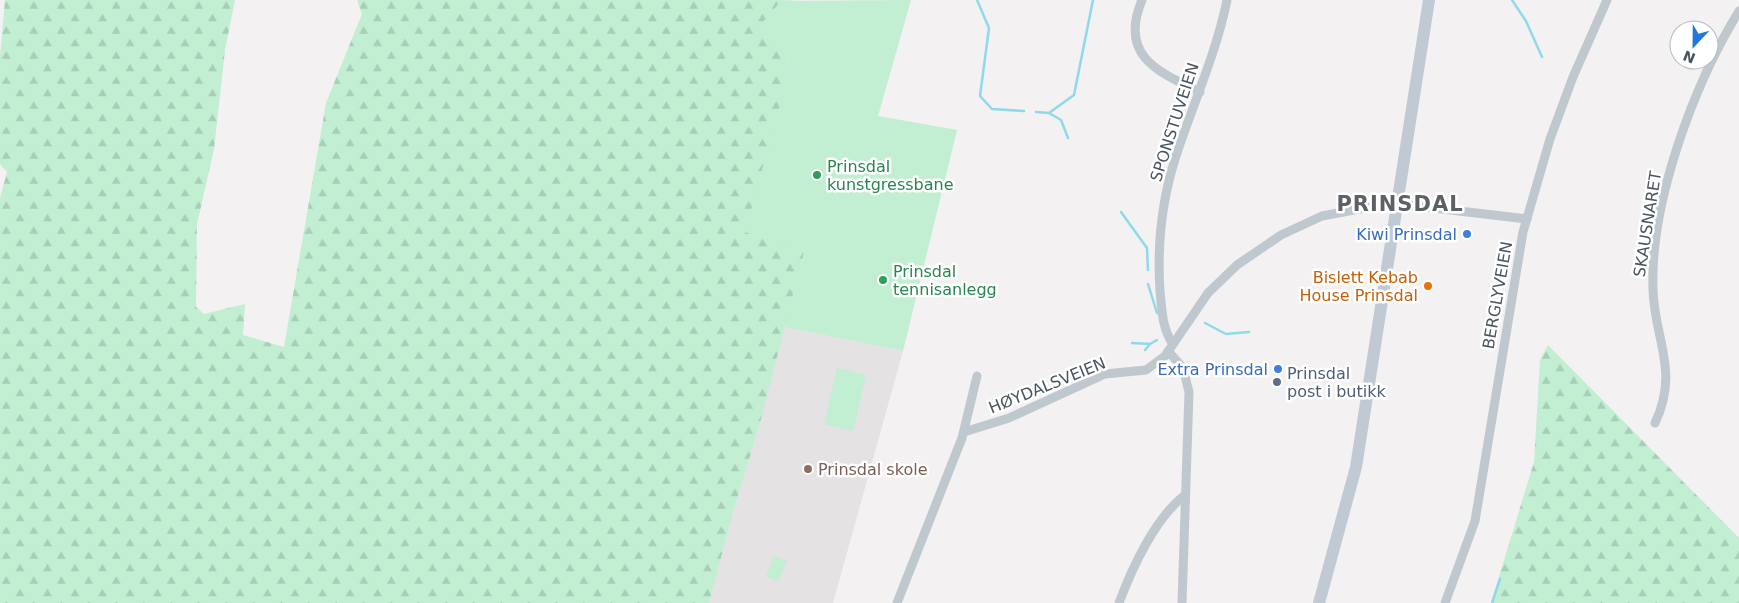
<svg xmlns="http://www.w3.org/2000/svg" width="1739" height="603" viewBox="0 0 1739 603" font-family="'DejaVu Sans',sans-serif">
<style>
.education{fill:#e4e2e3}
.forest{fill:url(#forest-firs)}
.pitch{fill:#c2eed2}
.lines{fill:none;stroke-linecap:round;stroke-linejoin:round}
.stream{stroke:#90d9ea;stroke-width:2.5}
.street{stroke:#bfc8cf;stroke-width:9}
.secondary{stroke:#bfcad4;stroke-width:12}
.leisure-dot{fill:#2e9e5b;stroke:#fff;stroke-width:2}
.shop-dot{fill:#3f7fe0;stroke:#fff;stroke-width:2}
.food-dot{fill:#e8710a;stroke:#fff;stroke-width:2}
.service-dot{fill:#5c6f8a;stroke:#fff;stroke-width:2}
.education-dot{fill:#8d6e63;stroke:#fff;stroke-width:2}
.labels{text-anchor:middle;stroke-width:5;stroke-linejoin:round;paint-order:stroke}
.street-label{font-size:16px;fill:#49555e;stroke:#fff}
.leisure-label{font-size:16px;fill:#27864d;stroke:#fff;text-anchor:start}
.shop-label{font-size:16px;fill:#366cbe;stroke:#fff;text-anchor:end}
.food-label{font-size:16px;fill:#c56008;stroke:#fff;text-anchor:end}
.service-label{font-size:16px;fill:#4e5e75;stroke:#fff;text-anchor:start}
.education-label{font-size:16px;fill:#785e54;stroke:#fff;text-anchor:start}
.district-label{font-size:21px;font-weight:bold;letter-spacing:1px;fill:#5d6166;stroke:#fff}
</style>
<defs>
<pattern id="forest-firs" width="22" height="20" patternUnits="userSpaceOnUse" patternTransform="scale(1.25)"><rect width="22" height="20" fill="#c2eed2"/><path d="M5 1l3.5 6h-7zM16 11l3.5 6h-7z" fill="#a8ceb7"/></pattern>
</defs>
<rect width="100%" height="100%" fill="#f3f1f1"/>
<polygon class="education" points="784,327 903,351 833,603 709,603 732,516 760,423"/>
<g class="forest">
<polygon points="5,0 235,0 225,50 214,149 197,224 196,307 204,314 245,304 243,335 284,347 326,103 362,14 357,0 800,0 781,1 788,55 785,86 804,253 760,423 732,516 709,603 0,603 0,198 7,172 0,164 0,57"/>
<polygon points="1548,345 1739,538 1739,603 1491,603 1534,462 1540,360"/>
</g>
<g class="pitch">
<polygon points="911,0 878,116 957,130 903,351 784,327 804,253 745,232 785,86 788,56 756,30 781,1"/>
<polygon points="837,368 866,375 853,431 824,424"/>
<polygon points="774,556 787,561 778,582 766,576"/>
</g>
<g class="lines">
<g class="stream">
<polyline points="977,0 989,28 980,96 992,109 1024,111"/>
<polyline points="1512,0 1526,21 1542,57"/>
<polyline points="1036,112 1049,113 1061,120 1068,138"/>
<polyline points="1049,113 1074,95 1093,0"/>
<polyline points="1121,212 1147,248 1148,270"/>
<polyline points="1148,284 1157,313"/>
<polyline points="1205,323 1226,334 1249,332"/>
<polyline points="1132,343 1150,344 1157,340"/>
<polyline points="1145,350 1150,344"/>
<polyline points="1492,603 1500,579"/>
</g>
<g class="street">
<path d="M1142,0C1119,55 1156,71 1200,92"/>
<path d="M1172,343C1162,327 1162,310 1160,291C1157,246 1162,199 1176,156C1193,104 1216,54 1227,0"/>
<polyline points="1168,351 1183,368 1189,392 1182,603"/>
<path d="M1655,423C1680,371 1654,339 1653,289C1650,202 1694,84 1739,11"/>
<polyline points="964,432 1009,418 1105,374 1146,370 1165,356 1208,293 1237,265 1281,235 1322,216 1391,203 1527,219"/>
<polyline points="897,603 962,438 977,376"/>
<path d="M1119,603C1132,568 1155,518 1185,495"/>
<polyline points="1445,603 1475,521 1523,232 1550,139 1573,77 1607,0"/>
</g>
<polyline class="secondary" points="1319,603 1356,467 1429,0"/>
</g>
<g class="leisure-dot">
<circle cx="817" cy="175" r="5"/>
<circle cx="883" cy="280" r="5"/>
</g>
<g class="shop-dot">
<circle cx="1467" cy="234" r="5"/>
<circle cx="1278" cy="369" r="5"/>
</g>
<circle class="food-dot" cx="1428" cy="286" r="5"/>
<circle class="service-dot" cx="1277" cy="382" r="5"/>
<circle class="education-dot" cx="808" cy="469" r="5"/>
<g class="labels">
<g class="street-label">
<text transform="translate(1174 122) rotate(-72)" y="6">SPONSTUVEIEN</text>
<text transform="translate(1647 224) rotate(-81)" y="6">SKAUSNARET</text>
<text transform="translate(1497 295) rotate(-80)" y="6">BERGLYVEIEN</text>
<text transform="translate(1047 385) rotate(-22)" y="6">HØYDALSVEIEN</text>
</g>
<g class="leisure-label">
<text x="827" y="172">Prinsdal<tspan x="827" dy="18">kunstgressbane</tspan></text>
<text x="893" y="277">Prinsdal<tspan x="893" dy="18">tennisanlegg</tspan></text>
</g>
<g class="shop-label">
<text x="1457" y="240">Kiwi Prinsdal</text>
<text x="1268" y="375">Extra Prinsdal</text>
</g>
<g class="food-label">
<text x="1418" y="283">Bislett Kebab<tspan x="1418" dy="18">House Prinsdal</tspan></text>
</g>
<g class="service-label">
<text x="1287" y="379">Prinsdal<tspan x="1287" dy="18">post i butikk</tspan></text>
</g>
<g class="education-label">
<text x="818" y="475">Prinsdal skole</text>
</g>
<g class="district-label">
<text x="1400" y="211">PRINSDAL</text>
</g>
</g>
<g transform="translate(1694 45) rotate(202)"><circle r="24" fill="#ffffff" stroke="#b6bbbf"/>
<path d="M0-4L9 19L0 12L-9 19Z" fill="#1f77df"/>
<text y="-8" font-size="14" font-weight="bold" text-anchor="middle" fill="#49555e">N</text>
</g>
</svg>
